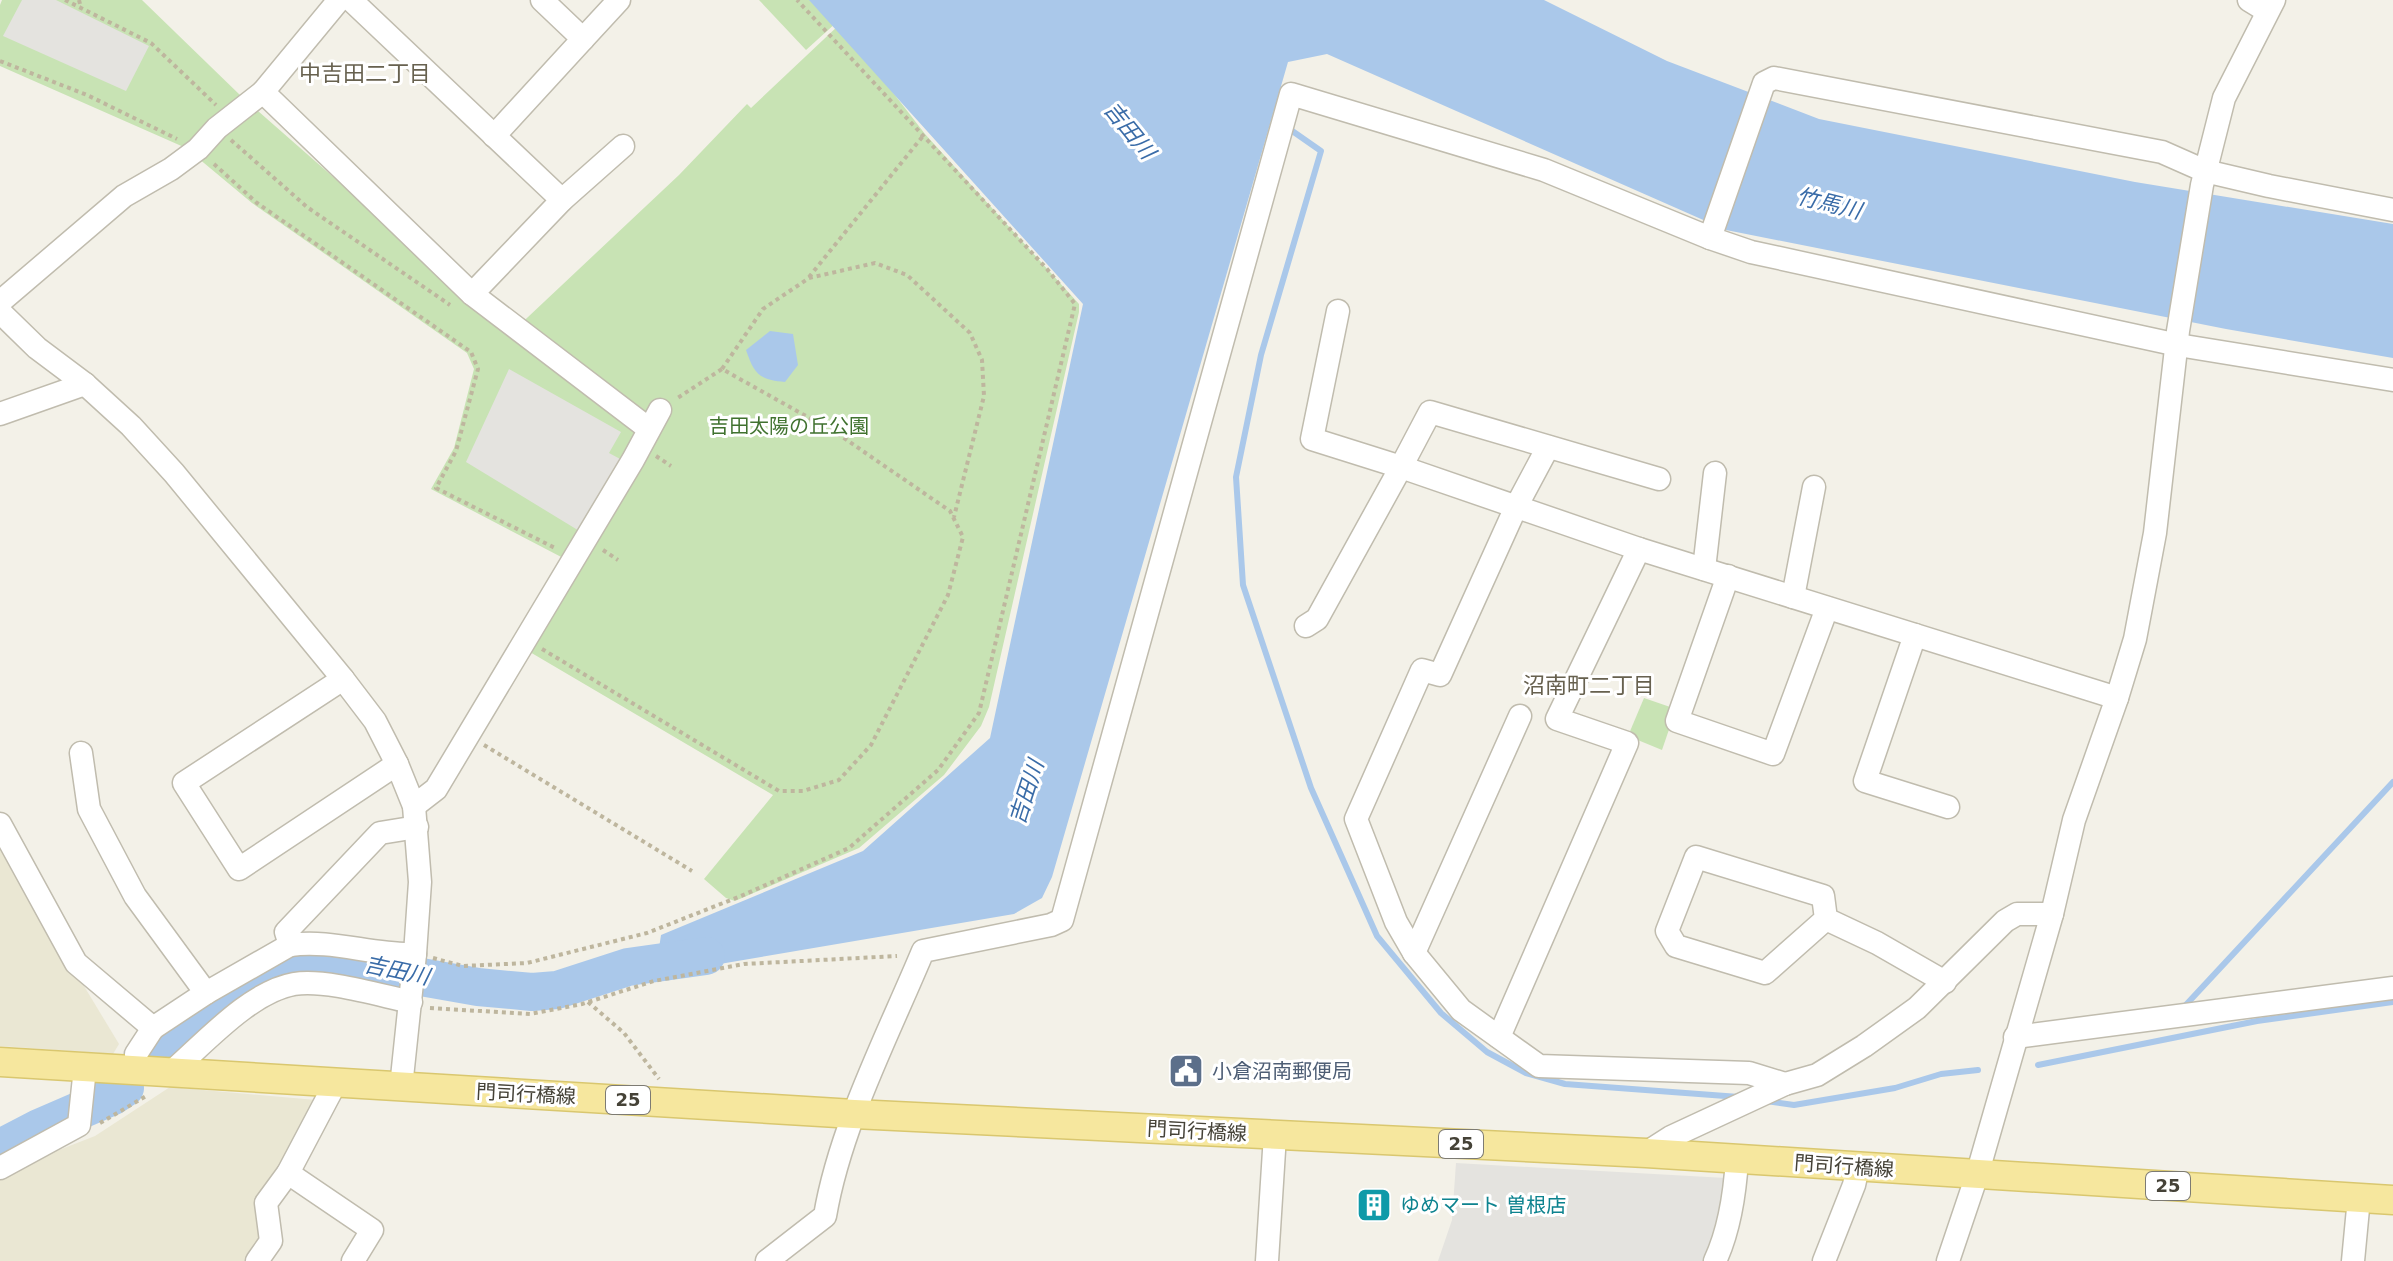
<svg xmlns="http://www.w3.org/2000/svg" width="2393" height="1261" viewBox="0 0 2393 1261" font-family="'DejaVu Sans','Noto Sans JP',sans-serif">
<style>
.education{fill:#eae7d3}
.green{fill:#c8e3b4}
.parking{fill:#e4e3df}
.water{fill:#aac8ea}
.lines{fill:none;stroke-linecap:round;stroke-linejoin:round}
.stream{stroke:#aac8ea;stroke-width:6}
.river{stroke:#aac8ea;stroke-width:38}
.minor-casing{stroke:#c0bcae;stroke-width:25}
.major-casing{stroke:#d9c76f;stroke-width:31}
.path{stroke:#beb69e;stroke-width:4;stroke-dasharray:4 4;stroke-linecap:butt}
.minor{stroke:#fff;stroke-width:22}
.major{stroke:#f6e79e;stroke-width:28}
.labels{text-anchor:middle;stroke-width:6;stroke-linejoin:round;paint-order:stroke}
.shield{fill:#fff;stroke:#7d7b73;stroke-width:2}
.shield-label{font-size:18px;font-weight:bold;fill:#454237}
.park-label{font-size:20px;fill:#40722f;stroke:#fff}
.service-label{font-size:20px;fill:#4e5e75;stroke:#fff;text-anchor:start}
.street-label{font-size:20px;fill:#454237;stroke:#fff}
.culture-label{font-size:20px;fill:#0d838f;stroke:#fff;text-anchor:start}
.neighbourhood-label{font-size:22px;fill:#67614f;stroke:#fff}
.water-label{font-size:22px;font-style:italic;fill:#3a6ca8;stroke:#fff}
</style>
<rect width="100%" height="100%" fill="#f3f1e8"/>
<g class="education">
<polygon points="0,847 119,1044 113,1054 0,1046"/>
<polygon points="170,1087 316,1100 265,1239 250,1261 0,1261 0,1173 95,1136"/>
</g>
<g class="green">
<polygon points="2,0 142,0 241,96 511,333 679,175 747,104 751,108 840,24 925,134 1079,304 1079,312 989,707 981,726 944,775 859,848 735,901 726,898 704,879 773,795 518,645 567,560 431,489 454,448 474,369 467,353 252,203 186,148 0,66 0,5"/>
<polygon points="759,0 816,0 837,22 806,50"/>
<polygon points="1644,698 1676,709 1662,750 1628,736"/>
</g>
<g class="parking">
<polygon points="22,0 56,0 149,46 126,91 3,36"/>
<polygon points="509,369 621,432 609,453 622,460 581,532 466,462"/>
<polygon points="1456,1163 1726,1178 1718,1228 1705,1261 1438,1261 1452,1220"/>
</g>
<g class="water">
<polygon points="809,0 1544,0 1667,61 1819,119 2135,182 2393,224 2393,358 2226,329 1726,230 1327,54 1288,62 1052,877 1042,898 1014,914 655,975 661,935 863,851 990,738 1083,304"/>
<path d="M770,331L793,334L798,365L785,382C758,380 754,373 746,350Z"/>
</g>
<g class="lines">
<g class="stream">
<polyline points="1288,128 1321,151 1261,355 1236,477 1243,585 1311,788 1377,936 1441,1013 1487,1052 1526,1073 1565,1084 1739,1097"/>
<polyline points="2183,1008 2393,782"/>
<polyline points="2038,1065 2257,1021 2393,1002"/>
<polyline points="1766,1101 1794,1105 1895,1088 1941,1074 1978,1070"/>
</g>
<g class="river">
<polyline points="160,1058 222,1005 275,974 313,959 354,960 404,974 478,987 532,992 557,990 628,967 706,956"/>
<polyline points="0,1148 39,1128 113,1096 125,1088"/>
</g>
<g class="minor-casing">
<g id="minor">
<polyline points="339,0 263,92 472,294 649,429"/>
<polyline points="351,0 562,200"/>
<polyline points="2249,0 2267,11"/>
<polyline points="583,39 619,0"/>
<polyline points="494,136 583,39 542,0"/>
<polyline points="1710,238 1764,83 1774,78 2162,152 2205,171 2269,186 2393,210"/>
<polyline points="472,294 562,200 623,146"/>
<polyline points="0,302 124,196 171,169 198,149 217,128 263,92"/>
<polyline points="0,312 37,348 85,384 131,426 174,473 343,679 375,721 397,764 414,806 420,882 415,954 401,1087"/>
<polyline points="0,414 85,384"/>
<polyline points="1548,447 1516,507 1440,675 1422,670 1356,819 1396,922 1414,953 1461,1010 1539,1066 1749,1073 1785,1084"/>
<polyline points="1659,479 1430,412 1401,467 1639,549 2117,698"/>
<polyline points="1704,569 1715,473"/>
<polyline points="1728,576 1677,721 1773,754 1827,608"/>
<polyline points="1793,597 1814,487"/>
<polyline points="1306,626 1317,619 1401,467 1312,439 1338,311"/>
<polyline points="1915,635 1865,781 1948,807"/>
<polyline points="343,679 184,783 239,869 397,764"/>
<polyline points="81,753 89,809 135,896 206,993 153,1028"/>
<polyline points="414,806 436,789 633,460 660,410"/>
<polyline points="0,824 76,963 153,1028 136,1054 137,1072"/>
<polyline points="1826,919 1765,973 1676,946 1667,931 1696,857 1823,896 1826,919 1877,943 1945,982"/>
<path d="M290,945C333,939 373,956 415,954"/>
<polyline points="1414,953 1520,716"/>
<polyline points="206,993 290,945 286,932 380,833 417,827"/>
<polyline points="1499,1037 1627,743 1557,719 1639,549"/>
<polyline points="2015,1037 2393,988"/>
<path d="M169,1074C203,1045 249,992 294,984C326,979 378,995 411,1002"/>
<polyline points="1646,1153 1671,1137 1785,1084 1817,1075 1864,1046 1917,1008 2005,921 2017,914 2052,914"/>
<polyline points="0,1168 79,1125 85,1068"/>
<polyline points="288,1173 372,1230 353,1261"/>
<polyline points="257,1261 271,1241 266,1203 288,1173 336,1082"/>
<path d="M767,1261L825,1216C840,1127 888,1035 923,951L1051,925L1062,920L1291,94L1544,170L1710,238L1751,252L2178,345L2393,380"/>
<polyline points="1267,1261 1275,1135"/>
<path d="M1715,1261C1729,1231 1735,1192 1737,1159"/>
<polyline points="1824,1261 1854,1185 1858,1167"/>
<polyline points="1948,1261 1977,1175 2052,914 2074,820 2117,698 2135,639 2155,533 2178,331 2202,185 2224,98 2274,0"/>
<polyline points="2353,1261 2359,1198"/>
</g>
</g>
<g class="major-casing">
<polyline id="major" points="0,1062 854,1114 1646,1153 2393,1200"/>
</g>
<g class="path">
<polyline points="65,0 151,43 216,105"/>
<polyline points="79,0 81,8"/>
<polyline points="0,61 87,95 177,139"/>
<polyline points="231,140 307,207 450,305"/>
<polyline points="214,164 257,203 471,352 478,369 456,451 436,488 557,549"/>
<polyline points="809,277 923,136"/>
<polyline points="722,369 763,309 809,278 875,263 907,275 970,333 982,360 984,396 954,517"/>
<polyline points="656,456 671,466"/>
<polyline points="603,550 618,560"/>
<polyline points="542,649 779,791 803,791 839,780 871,745 948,595 963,537 950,511 838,434 722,369 676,399"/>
<polyline points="484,745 692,871"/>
<polyline points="433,958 463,966 527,963 647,933 741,896 849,848 938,770 979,713 1075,304 1047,269 797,0"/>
<polyline points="588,1002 624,1033 659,1079"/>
<polyline points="430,1008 530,1014 582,1004 654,981 744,964 897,956"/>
<polyline points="100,1123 148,1095"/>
</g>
<use href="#minor" class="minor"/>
<use href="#major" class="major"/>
</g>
<defs>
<g id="civic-square" transform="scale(1.8)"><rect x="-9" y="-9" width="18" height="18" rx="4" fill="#5c6f8a" stroke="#fff"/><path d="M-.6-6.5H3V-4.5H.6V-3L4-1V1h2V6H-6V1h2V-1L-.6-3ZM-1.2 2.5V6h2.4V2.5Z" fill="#fff"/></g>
<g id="building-square" transform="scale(1.8)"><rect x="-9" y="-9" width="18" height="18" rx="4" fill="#0f9aa8" stroke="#fff"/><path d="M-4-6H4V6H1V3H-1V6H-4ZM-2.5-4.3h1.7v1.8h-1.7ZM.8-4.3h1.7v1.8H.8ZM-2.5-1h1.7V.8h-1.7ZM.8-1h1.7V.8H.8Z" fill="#fff"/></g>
</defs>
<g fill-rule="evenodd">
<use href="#civic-square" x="1186" y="1071"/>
<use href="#building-square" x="1374" y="1205"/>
</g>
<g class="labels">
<g class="shield">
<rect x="606" y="1086" width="44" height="28" rx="6"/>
<rect x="1439" y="1130" width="44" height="28" rx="6"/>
<rect x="2146" y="1172" width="44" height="28" rx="6"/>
</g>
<g class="shield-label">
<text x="628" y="1106">25</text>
<text x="1461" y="1150">25</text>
<text x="2168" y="1192">25</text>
</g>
<g class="park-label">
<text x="789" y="433">吉田太陽の丘公園</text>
</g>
<g class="service-label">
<text x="1212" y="1078">小倉沼南郵便局</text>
</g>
<g class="street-label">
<text transform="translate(526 1094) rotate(3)" y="7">門司行橋線</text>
<text transform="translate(1197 1131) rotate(3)" y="7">門司行橋線</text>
<text transform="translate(1844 1166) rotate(4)" y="7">門司行橋線</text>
</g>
<g class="culture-label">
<text x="1400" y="1212">ゆめマート 曽根店</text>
</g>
<g class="neighbourhood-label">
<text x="365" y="81">中吉田二丁目</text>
<text x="1589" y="693">沼南町二丁目</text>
</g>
<g class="water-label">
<text transform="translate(1130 130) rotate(51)" y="8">吉田川</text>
<text transform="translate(1829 203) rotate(14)" y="8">竹馬川</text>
<text transform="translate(1026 792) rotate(-72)" y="8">吉田川</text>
<text transform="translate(397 970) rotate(12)" y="8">吉田川</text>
</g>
</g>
</svg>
